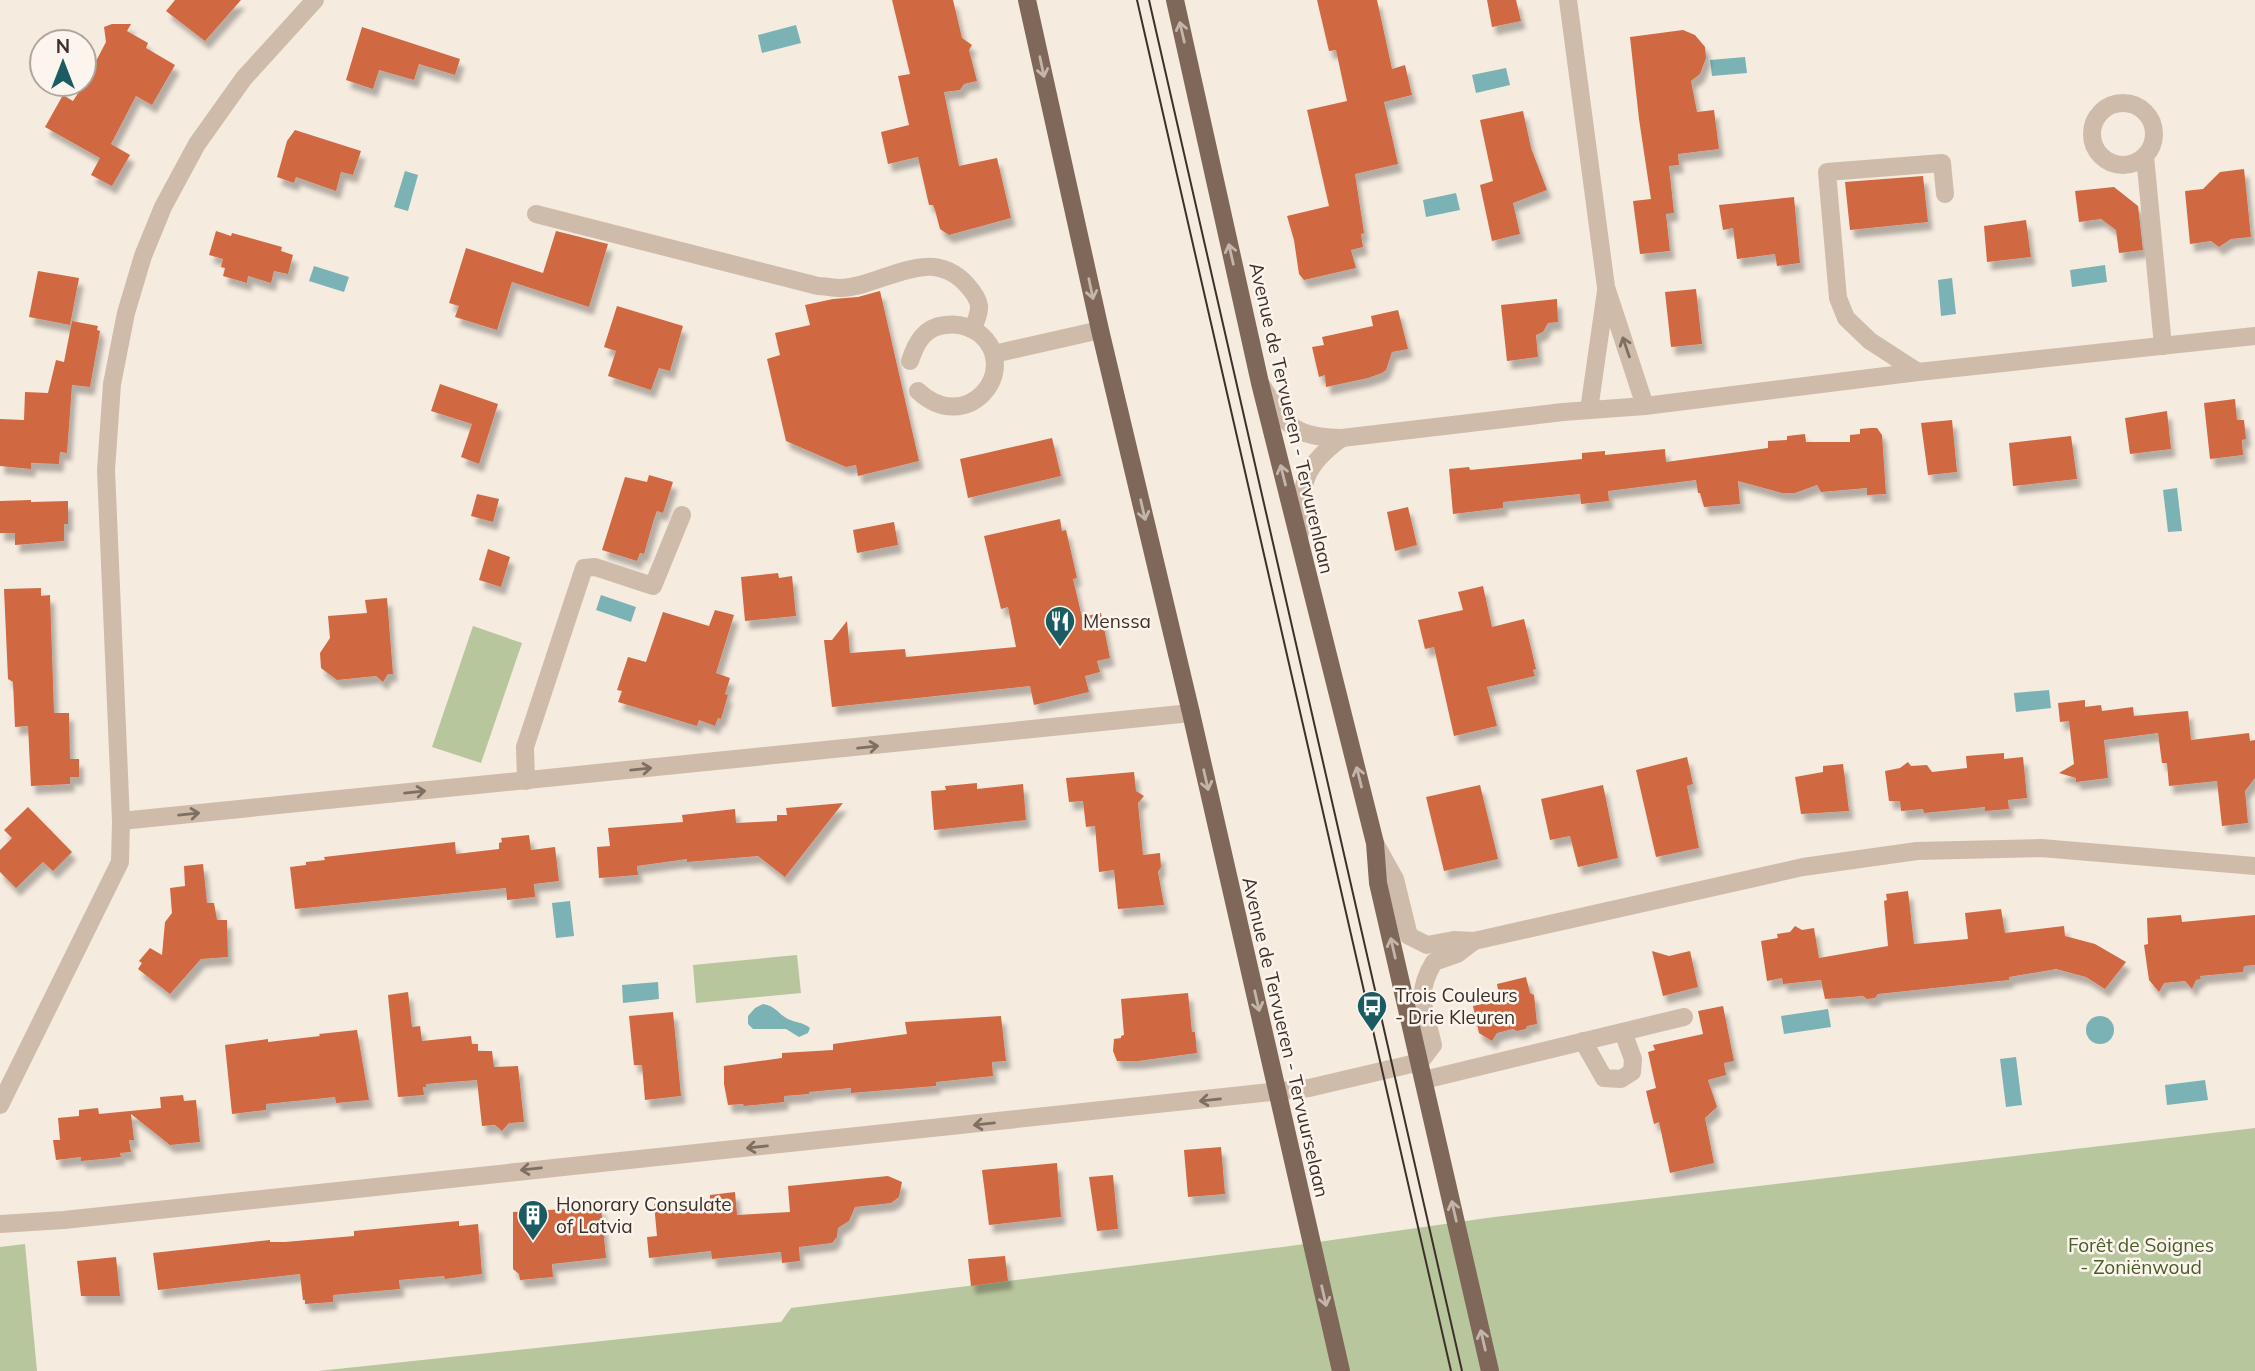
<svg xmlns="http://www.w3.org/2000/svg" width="2255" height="1371" viewBox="0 0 2255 1371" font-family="Mulish,sans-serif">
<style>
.green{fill:#b8c69d}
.water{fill:#7bb2b5}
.building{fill:#d06842;filter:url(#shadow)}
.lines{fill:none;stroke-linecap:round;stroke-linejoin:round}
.minor{stroke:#cfbba9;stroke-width:18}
.major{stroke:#7f6759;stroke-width:18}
.tram{stroke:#3c302a;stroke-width:2}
.oneway{stroke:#c4b5aa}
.oneway2{stroke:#7e6f63}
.labels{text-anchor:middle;stroke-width:5;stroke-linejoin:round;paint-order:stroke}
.street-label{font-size:19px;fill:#3c302a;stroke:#fcf5ed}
.poi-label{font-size:19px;fill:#3c302a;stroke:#fcf5ed;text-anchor:start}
.park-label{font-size:19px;fill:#495d2b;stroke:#fcf5ed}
</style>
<defs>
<filter id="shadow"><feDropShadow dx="4.5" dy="8" stdDeviation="2" flood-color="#0004"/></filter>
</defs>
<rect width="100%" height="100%" fill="#f5ebdf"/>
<g class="green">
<polygon points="473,626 522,643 481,763 432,747"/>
<polygon points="797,955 801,993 696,1003 693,965"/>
<polygon points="2255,1128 2255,1371 318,1371 781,1322 791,1308 1283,1247 1494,1217"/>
<polygon points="25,1244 37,1371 0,1371 0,1247"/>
</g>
<g class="water">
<polygon points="796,25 801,43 762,53 758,35"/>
<polygon points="1745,57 1747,73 1712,76 1710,60"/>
<polygon points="1506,68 1510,85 1476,93 1472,75"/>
<polygon points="405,171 418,175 408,211 394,207"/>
<polygon points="1456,193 1460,210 1426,217 1423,200"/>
<polygon points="2105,265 2107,282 2072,287 2070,270"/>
<polygon points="314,266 349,277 344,292 309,281"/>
<polygon points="1952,278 1956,314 1941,316 1938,280"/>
<polygon points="2177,488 2182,531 2168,532 2163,490"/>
<polygon points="601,595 636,607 631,622 596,610"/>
<polygon points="2049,690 2051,708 2016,712 2014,693"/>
<polygon points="570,901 574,936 556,938 552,903"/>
<polygon points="658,982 659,999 623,1003 622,985"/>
<path d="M763,1004C776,1006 778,1014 788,1019C796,1023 803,1022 810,1028L808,1033L799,1037L786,1029H753L748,1024V1016L755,1008Z"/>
<polygon points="1828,1009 1831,1027 1784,1034 1781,1016"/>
<circle cx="2100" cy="1030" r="14"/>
<polygon points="2016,1057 2022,1105 2006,1107 2000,1059"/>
<polygon points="2205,1080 2208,1100 2167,1105 2165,1085"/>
</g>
<g class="building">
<polygon points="175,0 241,0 205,41 166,11"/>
<polygon points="892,0 953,0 962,38 972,45 969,50 977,81 964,84 960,90 944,92 959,166 997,158 1011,218 949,235 940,229 935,210 933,205 929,205 918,157 888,164 881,132 909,125 898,76 910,74"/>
<polygon points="1317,0 1377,0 1392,69 1405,65 1412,95 1384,102 1398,164 1355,174 1364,233 1361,234 1363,247 1351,250 1356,268 1304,280 1299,274 1294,240 1287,216 1329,206 1307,110 1347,101 1336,50 1329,51"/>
<polygon points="1487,0 1516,0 1521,21 1492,27"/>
<polygon points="112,24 131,24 127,31 148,43 146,48 175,65 152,105 136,96 111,144 130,155 112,186 91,175 100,158 45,127 63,95 73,101 84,84 106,42 104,27"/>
<polygon points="362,27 460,59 455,75 419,64 414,80 379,70 373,89 346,80"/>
<polygon points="1683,30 1695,35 1705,47 1706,58 1700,74 1691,81 1697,112 1714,110 1719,149 1678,154 1679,165 1669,166 1674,213 1666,214 1670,251 1640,254 1633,201 1651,199 1639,119 1630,37"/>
<polygon points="1523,111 1531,148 1547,190 1513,203 1520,234 1492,241 1480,185 1493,181 1480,120"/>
<polygon points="295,130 361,151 353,175 341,172 336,191 296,177 294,183 277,177 287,141"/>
<polygon points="2244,169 2251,237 2231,239 2219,247 2211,241 2190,244 2185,191 2203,189 2220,172"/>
<polygon points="1923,176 1928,222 1850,230 1845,182"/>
<polygon points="2114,187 2138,206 2143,250 2119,253 2116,230 2101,219 2079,222 2075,191"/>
<polygon points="1794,197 1800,263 1777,266 1775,254 1737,259 1733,228 1723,230 1719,205"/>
<polygon points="2026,220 2031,257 1987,262 1984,226"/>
<polygon points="216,231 231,236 232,233 282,247 281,251 293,255 288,274 274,271 271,283 248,276 247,283 223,276 225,268 221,267 223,259 209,255"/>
<polygon points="556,231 608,244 589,307 512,282 497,330 455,317 459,306 449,303 466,248 543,273"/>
<polygon points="38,271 79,278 70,325 29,317"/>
<polygon points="1696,289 1702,344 1671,347 1665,292"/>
<polygon points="880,291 919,461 858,476 856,465 846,467 786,441 767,359 780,355 775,333 810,325 805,305 833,299 858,297"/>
<polygon points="1557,299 1558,322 1548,323 1543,332 1536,335 1538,357 1507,361 1501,305"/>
<polygon points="617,306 683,326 670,371 659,368 651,390 608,376 616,351 604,347"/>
<polygon points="1398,310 1408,349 1392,352 1386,370 1382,373 1368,378 1326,387 1325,375 1319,377 1312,347 1324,345 1322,337 1373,326 1371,316"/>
<polygon points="72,321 98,326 97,330 100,331 90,387 72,385 67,453 60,452 59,464 31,463 31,469 0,466 0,419 24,420 25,392 48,393 56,360 64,362"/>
<polygon points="440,384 498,404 479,464 461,457 472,424 431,411"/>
<polygon points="2235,399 2237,420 2244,420 2246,439 2242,440 2243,455 2210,459 2204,403"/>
<polygon points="2167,411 2171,449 2130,454 2125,418"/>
<polygon points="1952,420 1957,472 1928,475 1921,423"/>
<polygon points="1871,428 1877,428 1882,435 1886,494 1867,495 1867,488 1821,492 1817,485 1795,493 1782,493 1738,481 1740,504 1704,507 1700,493 1698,493 1696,480 1608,491 1609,501 1581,504 1580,494 1503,502 1503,508 1453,514 1449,469 1469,467 1470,470 1582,459 1582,453 1605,451 1605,455 1665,449 1666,462 1768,448 1768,441 1787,440 1787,436 1805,434 1806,442 1850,442 1850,435 1860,434 1860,429"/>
<polygon points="2071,436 2077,479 2013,486 2009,443"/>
<polygon points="1052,438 1061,476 968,498 960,459"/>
<polygon points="649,475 673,482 663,513 657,511 654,519 644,554 640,553 637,561 602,550 625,477 647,482"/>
<polygon points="477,494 499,499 493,522 471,516"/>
<polygon points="31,500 31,502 68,501 68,524 64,524 64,541 15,545 15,533 0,533 0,501"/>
<polygon points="1408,507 1417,545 1395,551 1387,512"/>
<polygon points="1060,519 1062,531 1066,530 1077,578 1073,579 1082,617 1101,613 1110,658 1097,661 1100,672 1085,676 1089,692 1034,705 1030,686 832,707 824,640 832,640 847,621 850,653 905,649 906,657 1016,647 1008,607 1001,609 984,536"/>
<polygon points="894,522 898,545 857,553 853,530"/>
<polygon points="488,549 510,557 501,587 479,580"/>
<polygon points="778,573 779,578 792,576 796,616 745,621 741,577"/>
<polygon points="1483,586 1492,627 1524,619 1536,669 1533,670 1535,676 1487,687 1497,726 1454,736 1434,647 1425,649 1418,620 1463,610 1458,592"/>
<polygon points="41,588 41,596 50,595 54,713 69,713 70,759 79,759 79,777 70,777 70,784 31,786 28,726 15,727 13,682 8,679 4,589"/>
<polygon points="387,598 393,674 388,674 383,682 376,676 337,680 321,668 320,653 330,638 328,616 367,613 365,600"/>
<polygon points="715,610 734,615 716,673 730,678 725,694 728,695 721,719 718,718 715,726 699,720 697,726 618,702 622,691 617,690 628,657 646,662 663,612 709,626"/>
<polygon points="2085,700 2085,707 2101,705 2102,711 2133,707 2134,716 2188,711 2191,740 2249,733 2250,741 2255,740 2255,778 2245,791 2248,823 2222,826 2217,781 2169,786 2167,763 2162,763 2158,733 2104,740 2108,778 2076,782 2076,778 2059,773 2074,764 2069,721 2060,722 2058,703"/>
<polygon points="2004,753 2004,759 2023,757 2027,798 2008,800 2009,809 1985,811 1985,807 1924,813 1923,809 1901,811 1900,801 1889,801 1885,771 1900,768 1908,762 1911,766 1927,765 1932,772 1967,768 1966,756"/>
<polygon points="1687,757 1693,784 1687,786 1699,848 1656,857 1636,770"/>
<polygon points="1843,764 1849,811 1801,814 1795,777 1823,772 1823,766"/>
<polygon points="1134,772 1136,791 1144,796 1138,803 1143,855 1160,853 1161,867 1158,872 1164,905 1118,909 1114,870 1099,872 1095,826 1086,827 1083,801 1069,802 1066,778"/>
<polygon points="977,783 977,789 1023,784 1026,820 934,830 931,791 946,790 945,786"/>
<polygon points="1480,785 1498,859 1444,871 1426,797"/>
<polygon points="1603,785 1618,858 1578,867 1570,836 1550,840 1541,799"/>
<polygon points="843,803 785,877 758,856 687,862 687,859 637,866 638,875 599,878 597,847 610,846 608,828 683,822 682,815 735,809 736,823 777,821 777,815 787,815 786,808"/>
<polygon points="28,807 72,852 53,871 43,862 16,888 0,872 0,850 12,838 4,830"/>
<polygon points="529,835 531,850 555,847 559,881 534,884 535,897 507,900 506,888 295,909 290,867 306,865 306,862 325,860 324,857 455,842 456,854 499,849 499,843 502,842 501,838"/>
<polygon points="203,864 207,903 214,903 217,920 227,920 228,957 201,959 170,994 138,969 142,963 139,961 150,948 162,955 165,922 172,913 170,888 185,886 184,866"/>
<polygon points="1908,891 1914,944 1968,939 1965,913 2001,909 2005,933 2064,926 2065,936 2095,944 2126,962 2105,989 2086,977 2056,969 2009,977 2009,980 1878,994 1875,998 1867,999 1863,996 1825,999 1821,980 1783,984 1782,978 1767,981 1761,941 1778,938 1777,934 1790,932 1795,926 1802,930 1814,928 1819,958 1888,946 1884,901 1887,900 1886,894"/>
<polygon points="2181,915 2182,922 2255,915 2255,965 2244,966 2243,972 2200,976 2201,979 2196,980 2192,989 2185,981 2164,983 2159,992 2149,980 2144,945 2148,944 2147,918"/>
<polygon points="1652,951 1669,956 1690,951 1698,987 1663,996"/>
<polygon points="1526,977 1530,993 1534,995 1537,1024 1527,1026 1526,1029 1517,1031 1513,1029 1497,1033 1492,1041 1479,1033 1473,1006 1500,1000 1497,984"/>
<polygon points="408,992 412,1027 420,1026 422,1041 471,1036 472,1044 478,1044 478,1051 492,1051 494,1067 518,1066 524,1122 509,1123 502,1131 495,1125 482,1126 477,1080 426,1084 426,1087 423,1087 424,1095 398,1097 388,995"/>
<polygon points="1188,993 1192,1032 1195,1032 1197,1053 1138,1061 1117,1061 1113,1051 1114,1039 1121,1038 1121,1036 1124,1035 1121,999"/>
<polygon points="1723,1006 1734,1061 1724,1063 1726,1075 1708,1080 1717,1107 1705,1118 1714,1163 1670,1173 1659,1122 1654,1124 1646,1091 1656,1088 1648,1052 1655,1050 1653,1045 1703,1034 1698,1011"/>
<polygon points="673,1012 681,1096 645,1100 642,1065 634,1065 629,1016"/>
<polygon points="1001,1016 1006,1061 992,1062 993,1076 936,1082 936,1086 851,1093 851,1088 809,1092 809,1094 784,1096 784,1102 744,1106 743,1104 728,1105 724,1084 724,1066 782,1058 782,1053 833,1050 833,1044 907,1034 905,1022"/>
<polygon points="357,1030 369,1100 336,1103 335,1097 266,1104 266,1110 232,1114 225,1045 268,1039 268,1042 320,1036 319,1034"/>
<polygon points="183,1095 184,1101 196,1100 200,1142 170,1145 131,1114 134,1140 129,1140 131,1152 120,1153 121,1157 103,1159 81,1161 81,1157 56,1160 53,1140 60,1140 58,1118 79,1116 79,1110 98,1108 99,1114 161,1108 160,1097"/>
<polygon points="1221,1147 1225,1194 1188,1197 1184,1150"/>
<polygon points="1057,1163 1061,1217 989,1225 982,1170"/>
<polygon points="1113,1175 1118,1229 1097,1231 1089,1177"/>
<polygon points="888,1176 902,1182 899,1197 891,1203 855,1207 849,1221 838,1228 837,1237 832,1243 799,1247 800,1261 782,1263 781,1252 712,1259 711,1251 649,1258 647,1237 657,1236 654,1204 710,1199 710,1195 735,1192 737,1215 790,1212 788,1186"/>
<polygon points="601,1207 606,1258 552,1264 553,1277 520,1280 519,1274 513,1269 513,1212"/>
<polygon points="459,1221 459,1226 478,1224 482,1274 445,1279 444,1276 399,1280 400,1289 333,1295 333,1302 305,1304 305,1300 303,1300 300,1274 158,1290 153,1253 270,1240 270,1242 285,1242 354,1236 354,1231"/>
<polygon points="1005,1256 1008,1281 971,1286 968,1259"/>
<polygon points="116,1257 120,1296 81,1296 77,1261"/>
</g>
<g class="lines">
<g class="minor">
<polyline points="1568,0 1606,287 1645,406"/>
<circle cx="2123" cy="134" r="31"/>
<polyline points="2145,156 2163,346"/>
<path d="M536,214L818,286C825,286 833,288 840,288C883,287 929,243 967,285C983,303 981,308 973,329"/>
<polyline points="994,354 1100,330"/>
<path d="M910,361C916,343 924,327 945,325C958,323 969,326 980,334C1022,370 967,437 918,391"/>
<polyline points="1918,372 1870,341 1846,318 1838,298 1827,172 1942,163 1945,194"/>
<path d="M1262,386C1287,426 1292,437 1342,438L1563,412L1645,406L1918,372L2255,336"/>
<polyline points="1589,410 1606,291"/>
<path d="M1300,534C1302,485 1300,468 1342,438"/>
<polyline points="526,781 525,747 584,568 595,567 653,586 682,515"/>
<polyline points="121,821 1191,713"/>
<polyline points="1375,843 1395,879 1409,936 1427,945 1454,940 1474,941 1803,867 1917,851 2041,848 2255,866"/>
<polyline points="1583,1041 1604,1078 1621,1079 1632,1072 1633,1059 1623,1032"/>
<polyline points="1424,1080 1684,1017"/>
<polyline points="0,1105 120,862 121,821 106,470 112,384 126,313 143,256 163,207 197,144 244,78 315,0"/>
<path d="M0,1224L64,1220L1309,1088L1420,1062L1433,1045C1425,1010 1414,995 1434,962L1457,954L1474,941"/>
</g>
<g class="major">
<polyline points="1027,0 1100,330 1191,713 1341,1371"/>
<polyline points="1175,0 1260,383 1375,843 1378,883 1490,1371"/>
</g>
<g class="tram">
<polyline points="1137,0 1451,1371"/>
<polyline points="1149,0 1462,1371"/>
</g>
</g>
<defs><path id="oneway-shaft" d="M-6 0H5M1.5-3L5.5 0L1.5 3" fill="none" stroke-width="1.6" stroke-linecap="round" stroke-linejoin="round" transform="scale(1.75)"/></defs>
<g class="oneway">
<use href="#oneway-shaft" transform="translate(1182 32) rotate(-103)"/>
<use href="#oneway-shaft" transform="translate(1042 67) rotate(78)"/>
<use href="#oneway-shaft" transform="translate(1231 254) rotate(-103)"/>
<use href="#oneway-shaft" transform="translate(1091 289) rotate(78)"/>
<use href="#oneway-shaft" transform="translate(1283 475) rotate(-104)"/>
<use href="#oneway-shaft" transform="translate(1143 510) rotate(77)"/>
<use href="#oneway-shaft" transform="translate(1359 777) rotate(-104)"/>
<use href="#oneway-shaft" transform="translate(1206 780) rotate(77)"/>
<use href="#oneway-shaft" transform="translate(1393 948) rotate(-103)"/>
<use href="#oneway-shaft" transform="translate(1257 1001) rotate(77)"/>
<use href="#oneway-shaft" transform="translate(1454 1211) rotate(-103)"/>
<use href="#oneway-shaft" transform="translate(1324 1296) rotate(77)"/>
<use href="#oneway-shaft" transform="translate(1483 1340) rotate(-103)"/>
</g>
<g class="oneway2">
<use href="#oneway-shaft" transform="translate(1626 347) rotate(-109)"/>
<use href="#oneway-shaft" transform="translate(868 747) rotate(-6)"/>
<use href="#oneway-shaft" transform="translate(641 769) rotate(-6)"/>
<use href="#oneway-shaft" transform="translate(415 792) rotate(-6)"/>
<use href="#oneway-shaft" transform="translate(189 814) rotate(-6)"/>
<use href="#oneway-shaft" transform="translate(1210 1100) rotate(174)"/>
<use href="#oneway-shaft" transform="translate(984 1124) rotate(174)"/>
<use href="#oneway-shaft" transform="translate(757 1147) rotate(174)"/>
<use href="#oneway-shaft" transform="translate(531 1169) rotate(174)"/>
</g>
<defs>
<g id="restaurant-pin" transform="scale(1.575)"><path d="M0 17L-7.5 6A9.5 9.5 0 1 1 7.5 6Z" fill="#1b5c62" stroke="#fcf5ed"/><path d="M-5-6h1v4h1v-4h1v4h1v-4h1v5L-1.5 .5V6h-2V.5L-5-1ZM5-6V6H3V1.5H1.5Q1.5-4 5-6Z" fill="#fff"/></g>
<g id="bus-pin" transform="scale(1.575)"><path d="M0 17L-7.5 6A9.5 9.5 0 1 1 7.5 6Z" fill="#1b5c62" stroke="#fcf5ed"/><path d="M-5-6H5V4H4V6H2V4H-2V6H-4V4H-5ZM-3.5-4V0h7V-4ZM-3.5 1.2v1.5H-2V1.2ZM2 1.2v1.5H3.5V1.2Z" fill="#fff"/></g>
<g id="building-pin" transform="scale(1.575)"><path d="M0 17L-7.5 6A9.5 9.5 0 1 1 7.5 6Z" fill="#1b5c62" stroke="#fcf5ed"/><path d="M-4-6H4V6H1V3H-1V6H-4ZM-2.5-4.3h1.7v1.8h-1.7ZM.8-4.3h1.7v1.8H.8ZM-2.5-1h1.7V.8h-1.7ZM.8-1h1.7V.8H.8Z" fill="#fff"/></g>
</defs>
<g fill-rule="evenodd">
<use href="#restaurant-pin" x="1060" y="621"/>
<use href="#bus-pin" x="1372" y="1006"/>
<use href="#building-pin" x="533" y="1215"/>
</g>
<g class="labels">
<g class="street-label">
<text transform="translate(1292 418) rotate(77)" y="7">Avenue de Tervueren - Tervurenlaan</text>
<text transform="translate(1286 1037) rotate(77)" y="7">Avenue de Tervueren - Tervuurselaan</text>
</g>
<g class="poi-label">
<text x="1083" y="628">Menssa</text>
<text x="1395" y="1002">Trois Couleurs<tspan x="1395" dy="22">- Drie Kleuren</tspan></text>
<text x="556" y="1211">Honorary Consulate<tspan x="556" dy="22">of Latvia</tspan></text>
</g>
<g class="park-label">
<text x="2141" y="1252">Forêt de Soignes<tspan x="2141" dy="22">- Zoniënwoud</tspan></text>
</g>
</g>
<g transform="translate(63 63)"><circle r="33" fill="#fcf5ed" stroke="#afa69f" stroke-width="2"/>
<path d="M0-5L12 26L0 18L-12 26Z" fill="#1b5c62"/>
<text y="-10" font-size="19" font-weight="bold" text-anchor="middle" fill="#3c302a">N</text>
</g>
</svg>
